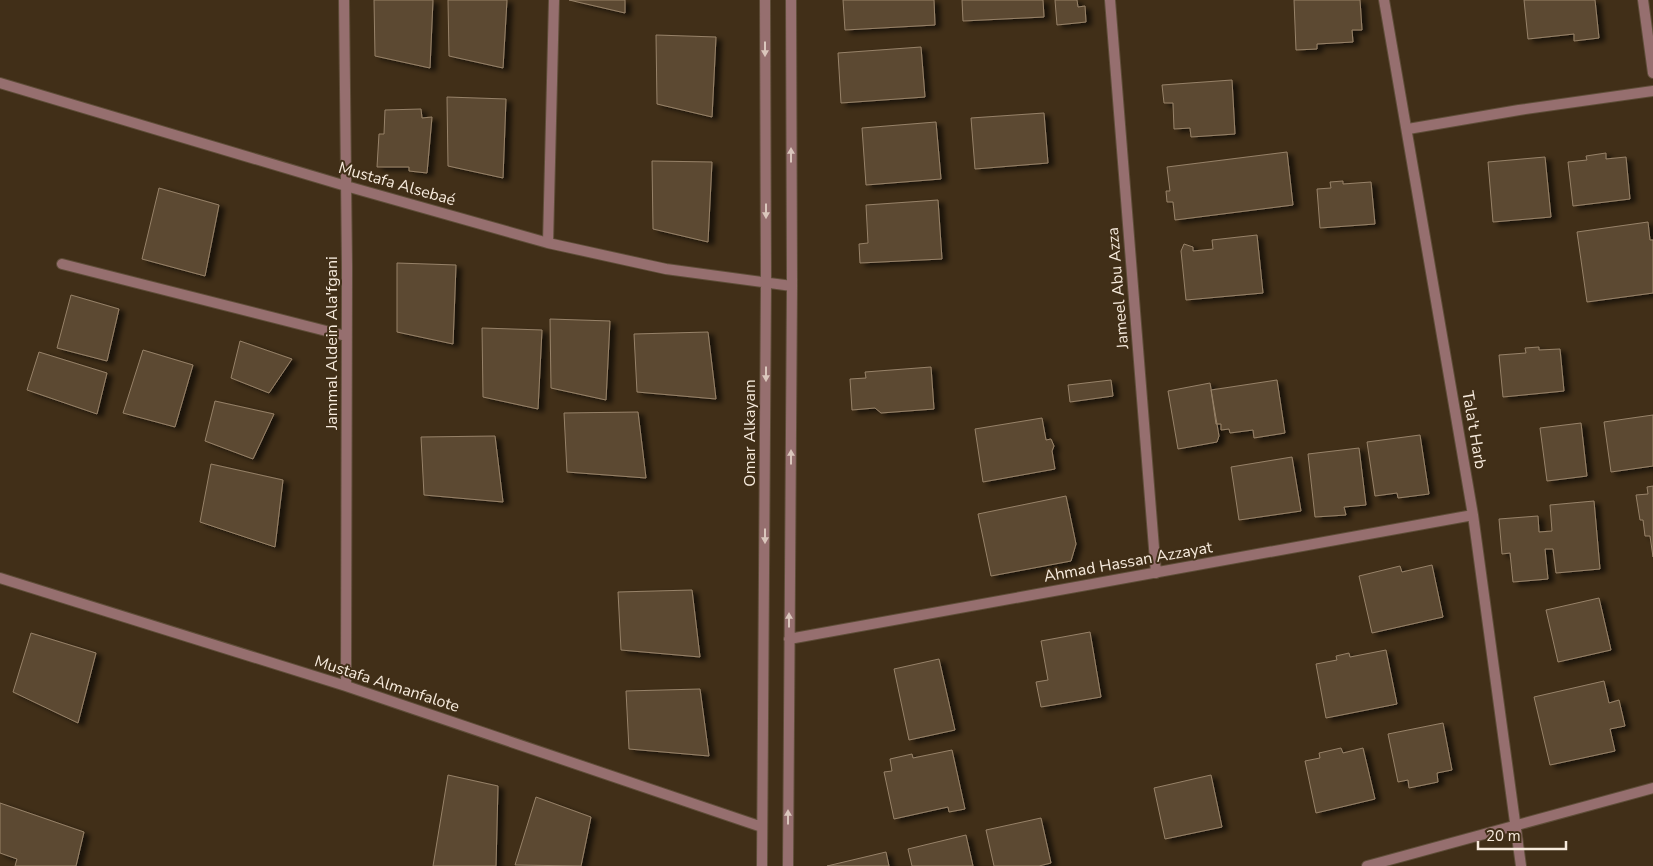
<svg xmlns="http://www.w3.org/2000/svg" width="1653" height="866" font-family="'Nunito Sans',sans-serif">
	<style>
		.building { fill: #5c4931; stroke: #978269; filter: url(#shadow) }
		.lines { fill: none; stroke-linecap: round; stroke-linejoin: round }
		.minor-casing { stroke: #5e4d38; stroke-width: 12 }
		.minor { stroke: #966f6f; stroke-width: 10 }
		.oneway { fill: #dac6bc }
		.labels { text-anchor: middle; dominant-baseline: central; stroke-width: 4; stroke-linejoin: round; paint-order: stroke }
		.street-label { font-size: 16px; fill: #f7ebdd; stroke: #412f18 }
	</style>
	<defs>
		<filter id="shadow"><feDropShadow dx="5.5" dy="3" stdDeviation="2.5" flood-color="#0009"/></filter>
	</defs>
	<rect width="100%" height="100%" fill="#412f18"/>
	<path class="building" d="M 374,0 L 433,0 L 430,68 L 375,56 Z
		M 448,0 L 507,0 L 503,68 L 449,56 Z
		M 625,0 L 625,13 L 569,0 Z
		M 843,0 L 934,0 L 935,25 L 845,30 Z
		M 962,0 L 1043,0 L 1044,17 L 963,21 Z
		M 1055,0 L 1077,0 L 1078,7 L 1085,6 L 1086,22 L 1057,25 Z
		M 1294,0 L 1360,0 L 1362,30 L 1352,30 L 1353,42 L 1317,44 L 1317,49 L 1296,50 Z
		M 1524,0 L 1595,0 L 1599,38 L 1574,41 L 1574,34 L 1528,39 Z
		M 656,35 L 716,37 L 712,117 L 657,104 Z
		M 921,47 L 925,97 L 841,103 L 838,53 Z
		M 1232,80 L 1235,134 L 1191,137 L 1190,128 L 1174,129 L 1173,103 L 1164,103 L 1162,85 Z
		M 447,97 L 506,99 L 503,178 L 448,166 Z
		M 421,109 L 422,118 L 432,117 L 427,173 L 409,171 L 409,167 L 377,167 L 379,134 L 384,134 L 385,110 Z
		M 1044,113 L 1048,163 L 975,169 L 971,118 Z
		M 936,122 L 941,179 L 866,185 L 862,128 Z
		M 1287,152 L 1293,205 L 1175,220 L 1173,202 L 1167,202 L 1166,191 L 1170,191 L 1167,167 Z
		M 1606,153 L 1606,159 L 1626,157 L 1630,199 L 1573,206 L 1568,162 L 1587,160 L 1586,156 Z
		M 1545,157 L 1551,217 L 1493,222 L 1488,162 Z
		M 652,161 L 712,162 L 708,242 L 653,229 Z
		M 1343,181 L 1343,184 L 1371,182 L 1375,224 L 1320,228 L 1317,189 L 1331,188 L 1330,182 Z
		M 159,188 L 219,205 L 205,276 L 142,259 Z
		M 938,200 L 942,259 L 860,263 L 859,244 L 868,243 L 866,205 Z
		M 1648,222 L 1650,240 L 1653,240 L 1653,293 L 1587,302 L 1577,232 Z
		M 1257,235 L 1263,293 L 1186,300 L 1181,251 L 1184,244 L 1193,247 L 1193,251 L 1213,249 L 1212,240 Z
		M 397,263 L 456,265 L 453,344 L 397,332 Z
		M 71,295 L 119,309 L 107,361 L 57,348 Z
		M 550,319 L 610,321 L 606,400 L 551,388 Z
		M 482,328 L 542,330 L 538,409 L 483,397 Z
		M 708,332 L 716,399 L 637,392 L 634,334 Z
		M 240,341 L 292,359 L 269,393 L 231,378 Z
		M 1539,347 L 1539,350 L 1560,349 L 1564,391 L 1503,397 L 1499,355 L 1526,353 L 1525,348 Z
		M 143,350 L 193,365 L 175,427 L 123,413 Z
		M 39,352 L 107,373 L 97,414 L 27,390 Z
		M 931,367 L 934,409 L 881,413 L 875,408 L 852,410 L 850,379 L 866,378 L 865,372 Z
		M 1111,380 L 1113,396 L 1070,402 L 1068,385 Z
		M 1277,380 L 1285,433 L 1254,438 L 1253,430 L 1230,433 L 1229,429 L 1221,430 L 1221,424 L 1216,424 L 1211,390 Z
		M 1210,383 L 1219,436 L 1217,442 L 1178,449 L 1168,391 Z
		M 215,401 L 274,414 L 253,459 L 205,441 Z
		M 638,412 L 646,478 L 567,472 L 564,413 Z
		M 1653,415 L 1653,466 L 1611,472 L 1604,422 Z
		M 1042,418 L 1046,440 L 1051,439 L 1054,446 L 1052,451 L 1055,469 L 983,482 L 975,429 Z
		M 1581,423 L 1587,476 L 1547,481 L 1540,428 Z
		M 1420,435 L 1429,494 L 1398,498 L 1397,493 L 1375,496 L 1367,442 Z
		M 495,436 L 503,502 L 424,495 L 421,437 Z
		M 1359,448 L 1366,505 L 1344,507 L 1346,515 L 1315,517 L 1308,454 Z
		M 1292,457 L 1301,511 L 1239,520 L 1231,467 Z
		M 211,464 L 283,480 L 275,547 L 200,522 Z
		M 1653,486 L 1653,557 L 1650,536 L 1645,536 L 1643,520 L 1640,520 L 1636,495 L 1648,494 L 1647,487 Z
		M 1066,496 L 1076,544 L 1071,561 L 991,576 L 978,514 Z
		M 1594,501 L 1600,569 L 1556,573 L 1553,549 L 1545,549 L 1548,579 L 1513,582 L 1510,553 L 1502,554 L 1499,519 L 1538,516 L 1539,532 L 1552,531 L 1550,505 Z
		M 1432,565 L 1443,617 L 1372,633 L 1359,576 L 1400,566 L 1402,572 Z
		M 692,590 L 700,657 L 621,650 L 618,592 Z
		M 1599,598 L 1611,650 L 1558,662 L 1546,610 Z
		M 1090,632 L 1101,697 L 1041,707 L 1036,682 L 1048,680 L 1041,641 Z
		M 31,633 L 96,653 L 78,723 L 13,692 Z
		M 1386,650 L 1397,704 L 1326,718 L 1316,664 L 1337,660 L 1336,656 L 1349,653 L 1350,657 Z
		M 939,659 L 955,730 L 909,740 L 894,669 Z
		M 1604,681 L 1609,703 L 1619,700 L 1625,726 L 1610,729 L 1615,751 L 1550,765 L 1534,697 Z
		M 700,689 L 709,756 L 629,749 L 626,691 Z
		M 1443,723 L 1452,770 L 1437,773 L 1438,782 L 1409,788 L 1408,780 L 1398,782 L 1388,734 Z
		M 1341,748 L 1343,753 L 1363,748 L 1375,799 L 1316,813 L 1305,761 L 1320,758 L 1319,753 Z
		M 952,750 L 965,809 L 949,812 L 948,807 L 894,819 L 884,772 L 892,771 L 890,759 L 912,754 L 913,758 Z
		M 448,775 L 498,786 L 496,866 L 433,866 Z
		M 1211,775 L 1222,827 L 1165,839 L 1154,788 Z
		M 536,797 L 591,817 L 581,866 L 515,865 Z
		M 0,803 L 84,832 L 76,866 L 15,866 L 17,859 L 0,853 Z
		M 1041,818 L 1051,863 L 1039,866 L 994,866 L 986,830 Z
		M 966,835 L 973,866 L 912,866 L 908,849 Z
		M 886,852 L 889,866 L 827,866 Z"/>
	<g class="lines">
		<g class="minor-casing">
			<path id="minor" d="M 344,0 L 347,267 L 346,686
				M 1110,0 L 1156,573
				M 1384,0 L 1473,515 L 1521,866
				M 1643,0 L 1653,73
				M 0,83 L 346,186 L 548,243 L 666,269 L 792,286
				M 1408,129 L 1519,110 L 1653,91
				M 548,243 L 554,0
				M 62,264 L 346,336
				M 0,578 L 346,686 L 762,827
				M 789,639 L 1473,515
				M 762,866 L 766,283 L 765,0
				M 788,866 L 792,286 L 791,0
				M 1367,866 L 1653,788"/>
		</g>
		<use href="#minor" class="minor"/>
	</g>
	<defs><path id="oneway-solid" d="M-6-.8H1V-3.2L6.5 0L1 3.2V.8H-6Z" transform="scale(1.25)"/></defs>
	<g class="oneway">
		<use href="#oneway-solid" transform="translate(765 49) rotate(90)"/>
		<use href="#oneway-solid" transform="translate(791 155) rotate(-90)"/>
		<use href="#oneway-solid" transform="translate(766 211) rotate(90)"/>
		<use href="#oneway-solid" transform="translate(766 374) rotate(90)"/>
		<use href="#oneway-solid" transform="translate(791 457) rotate(-90)"/>
		<use href="#oneway-solid" transform="translate(765 536) rotate(90)"/>
		<use href="#oneway-solid" transform="translate(789 620) rotate(-90)"/>
		<use href="#oneway-solid" transform="translate(788 817) rotate(-90)"/>
	</g>
	<g class="labels">
		<g class="street-label">
			<text transform="translate(397 184) rotate(16)">Mustafa Alsebaé</text>
			<text transform="translate(1118 288) rotate(-95)">Jameel Abu Azza</text>
			<text transform="translate(332 343) rotate(-90)">Jammal Aldein Ala'fgani</text>
			<text transform="translate(1474 430) rotate(80)">Tala't Harb</text>
			<text transform="translate(750 433) rotate(-90)">Omar Alkayam</text>
			<text transform="translate(1128 562) rotate(-10)">Ahmad Hassan Azzayat</text>
			<text transform="translate(387 684) rotate(18)">Mustafa Almanfalote</text>
		</g>
	</g>
	<path d="M1478 841v8h88v-8" fill="none" stroke="#f7ebdd" stroke-width="2.5"/>
	<text x="1486" y="841" font-size="15" fill="#f7ebdd" stroke="#412f18" stroke-width="4" paint-order="stroke">20 m</text>
</svg>
